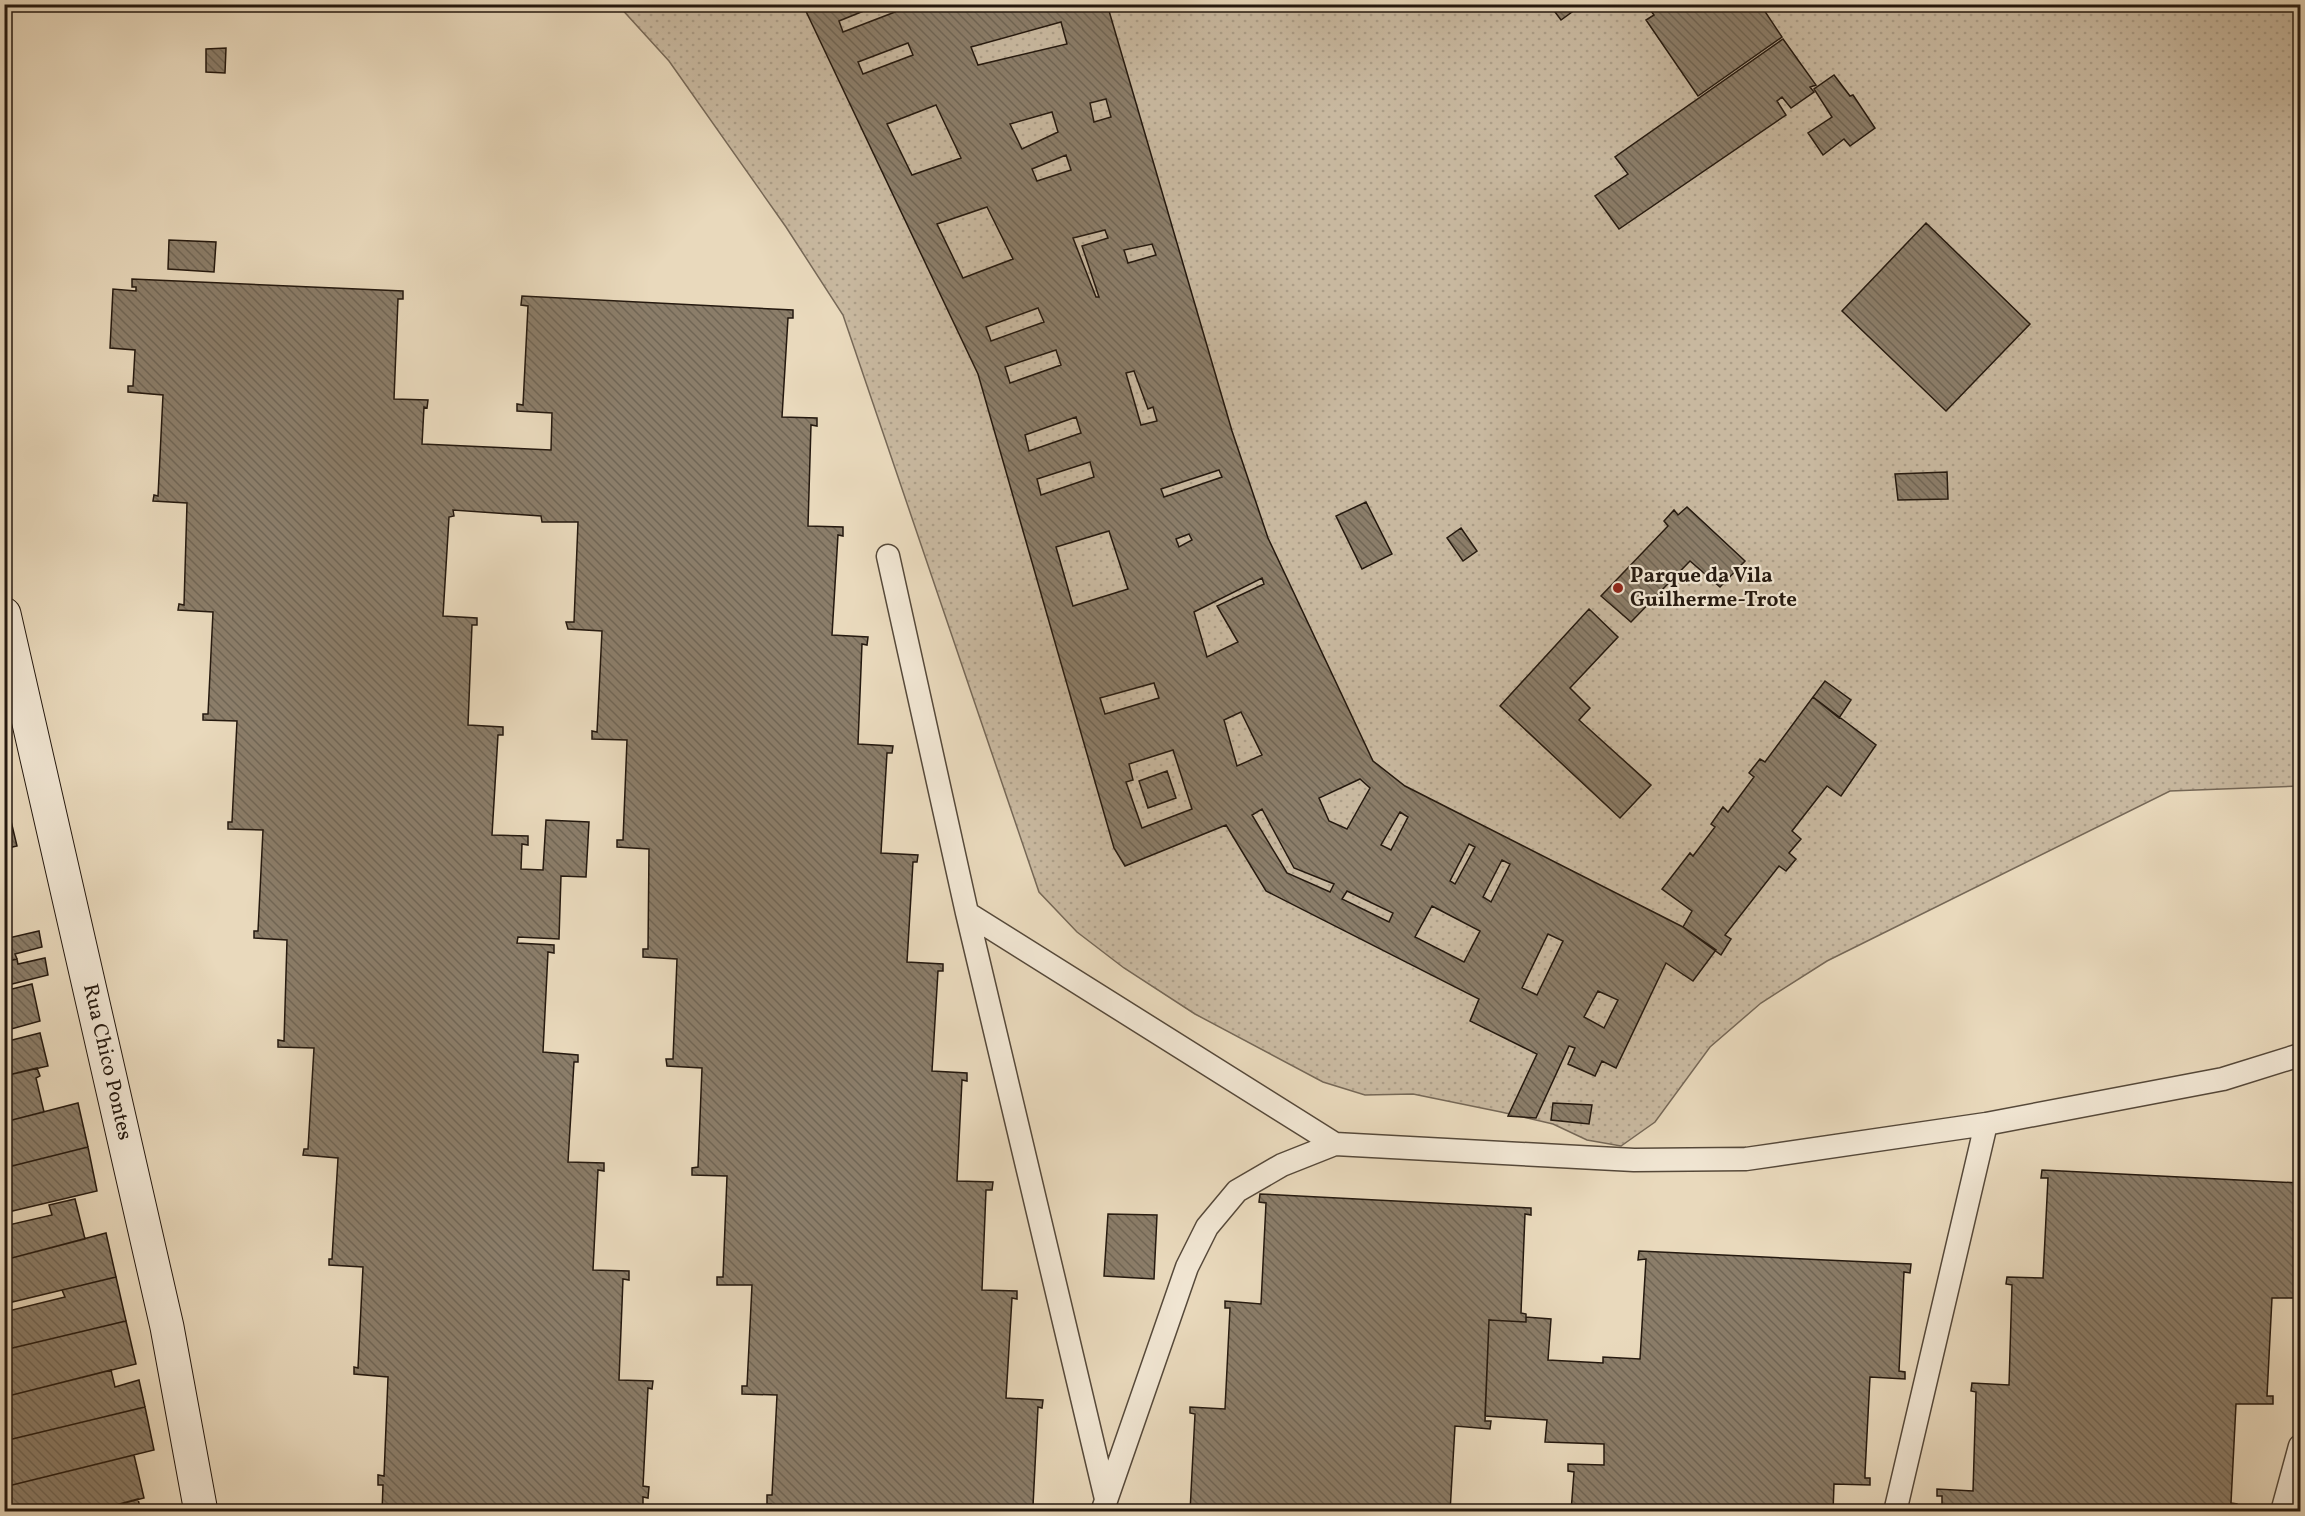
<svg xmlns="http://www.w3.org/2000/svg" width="2305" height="1516" font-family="Vollkorn,serif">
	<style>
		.green { fill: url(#green-dots); stroke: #766857; stroke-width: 1.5 }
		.building { fill: url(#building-back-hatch); stroke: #25190f; stroke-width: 1.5; fill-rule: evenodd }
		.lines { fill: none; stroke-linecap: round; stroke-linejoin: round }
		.lane-casing { stroke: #56493a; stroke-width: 25 }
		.secondary-casing { stroke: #25190f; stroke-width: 35 }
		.lane { stroke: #f1e6d3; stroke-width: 22 }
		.secondary { stroke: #f1e6d3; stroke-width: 33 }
		.poi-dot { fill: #8f2418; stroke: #f1e6d3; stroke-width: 2 }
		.labels { text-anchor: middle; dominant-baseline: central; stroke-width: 4.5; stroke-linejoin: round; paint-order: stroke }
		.poi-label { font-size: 21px; font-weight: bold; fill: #25190f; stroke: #f1e6d3; text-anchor: start }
		.street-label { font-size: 21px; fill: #25190f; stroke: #f1e6d3 }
	</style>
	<defs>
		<pattern id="green-dots" width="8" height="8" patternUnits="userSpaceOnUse" patternTransform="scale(1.5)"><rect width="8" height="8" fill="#c8b89f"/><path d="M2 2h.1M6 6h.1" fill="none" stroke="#ac9e88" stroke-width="1.8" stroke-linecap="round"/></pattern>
		<pattern id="building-back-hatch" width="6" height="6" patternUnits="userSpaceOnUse" patternTransform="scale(1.5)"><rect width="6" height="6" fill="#8b7d69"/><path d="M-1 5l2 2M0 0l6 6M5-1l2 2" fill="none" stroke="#716655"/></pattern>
	</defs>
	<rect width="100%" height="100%" fill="#e9d9bc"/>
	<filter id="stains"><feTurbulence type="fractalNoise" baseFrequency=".00333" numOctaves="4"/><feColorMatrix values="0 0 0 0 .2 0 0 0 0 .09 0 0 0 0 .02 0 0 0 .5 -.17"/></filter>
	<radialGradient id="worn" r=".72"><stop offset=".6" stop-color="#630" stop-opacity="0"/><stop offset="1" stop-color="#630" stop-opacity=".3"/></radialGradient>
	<path class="green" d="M 618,5 L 2300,5 L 2300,786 L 2170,791 L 1827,961 L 1761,1003 L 1710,1047 L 1655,1122 L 1621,1146 L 1587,1140 L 1553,1124 L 1501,1112 L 1413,1094 L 1365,1095 L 1323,1082 L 1195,1014 L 1124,968 L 1077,932 L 1039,892 L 843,315 L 786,227 L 669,61 Z"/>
	<path class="building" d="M 881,4 L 839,21 L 843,32 L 895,12 L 892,4 L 1107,4 L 1232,431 L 1268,538 L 1373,761 L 1405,786 L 1683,927 L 1716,950 L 1693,981 L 1666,963 L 1616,1068 L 1602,1061 L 1595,1076 L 1568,1064 L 1575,1048 L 1569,1046 L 1536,1118 L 1508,1116 L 1537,1054 L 1470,1021 L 1479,999 L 1266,891 L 1226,825 L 1125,866 L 1114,848 L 978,374 L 803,5 ZM 1061,22 L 1067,44 L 978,65 L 971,47 ZM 908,43 L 913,55 L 863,74 L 858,62 ZM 1106,99 L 1111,117 L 1094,122 L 1090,103 ZM 936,105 L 961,158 L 912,175 L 887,124 ZM 1052,112 L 1058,132 L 1022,149 L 1010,124 ZM 1066,155 L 1071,170 L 1037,181 L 1032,169 ZM 987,207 L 1013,259 L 963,278 L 937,224 ZM 1105,230 L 1108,238 L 1082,246 L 1099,297 L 1096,297 L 1073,238 ZM 1152,244 L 1156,255 L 1128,263 L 1124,250 ZM 1038,308 L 1044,322 L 991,341 L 986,327 ZM 1056,350 L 1061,365 L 1010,383 L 1005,367 ZM 1134,371 L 1148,409 L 1153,407 L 1157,421 L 1141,425 L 1126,373 ZM 1076,417 L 1081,433 L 1029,451 L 1025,435 ZM 1090,462 L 1094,477 L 1041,495 L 1037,479 ZM 1219,470 L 1222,477 L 1164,497 L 1161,489 ZM 1109,531 L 1128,589 L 1073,606 L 1056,547 ZM 1189,534 L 1192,540 L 1179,547 L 1176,539 ZM 1262,578 L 1264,584 L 1217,606 L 1238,642 L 1207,657 L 1194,612 ZM 1154,683 L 1159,698 L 1105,714 L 1100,698 ZM 1241,712 L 1262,755 L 1237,766 L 1224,720 ZM 1167,771 L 1176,798 L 1148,808 L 1139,781 ZM 1360,779 L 1370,788 L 1347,829 L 1329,821 L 1319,798 ZM 1262,809 L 1294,868 L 1334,884 L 1330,892 L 1287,873 L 1252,815 ZM 1400,812 L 1408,817 L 1391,850 L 1381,845 ZM 1469,844 L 1475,847 L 1455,884 L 1450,881 ZM 1502,860 L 1510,864 L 1491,902 L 1483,897 ZM 1347,891 L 1393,913 L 1389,922 L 1342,899 ZM 1432,906 L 1480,931 L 1464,962 L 1415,937 ZM 1548,934 L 1563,941 L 1537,995 L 1522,988 ZM 1598,991 L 1618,1000 L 1604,1028 L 1584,1017 Z
		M 1549,4 L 1583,4 L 1561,20 Z
		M 1646,4 L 1760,4 L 1782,37 L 1698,96 L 1646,20 L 1654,15 Z
		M 1783,39 L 1816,85 L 1810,87 L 1814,92 L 1791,108 L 1782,97 L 1777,101 L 1786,115 L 1619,229 L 1595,196 L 1628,174 L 1615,157 Z
		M 226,48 L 225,73 L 206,72 L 206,49 Z
		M 1834,75 L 1850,96 L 1853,95 L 1875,128 L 1850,146 L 1844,139 L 1823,155 L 1808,133 L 1832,117 L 1814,89 Z
		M 1926,223 L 2030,324 L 1946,411 L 1842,311 Z
		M 169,240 L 216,242 L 214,272 L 168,269 Z
		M 132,279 L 403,291 L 403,299 L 398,299 L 394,399 L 428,400 L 427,408 L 424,407 L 422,444 L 551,450 L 552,413 L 517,411 L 517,404 L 523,405 L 528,306 L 521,305 L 522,296 L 793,310 L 793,318 L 788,318 L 782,417 L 817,418 L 817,426 L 811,425 L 808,526 L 843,527 L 843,536 L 838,535 L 832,635 L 868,637 L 867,645 L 862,644 L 858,744 L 893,746 L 892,753 L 887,753 L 881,853 L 918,855 L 917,862 L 913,862 L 907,962 L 943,964 L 943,971 L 938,971 L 932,1071 L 967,1073 L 967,1081 L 962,1080 L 957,1181 L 993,1182 L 992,1190 L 986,1190 L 982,1290 L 1017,1291 L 1017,1299 L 1012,1298 L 1006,1398 L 1043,1400 L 1042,1408 L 1038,1407 L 1033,1506 L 1038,1507 L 1038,1512 L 771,1512 L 771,1504 L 767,1504 L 767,1495 L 772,1495 L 777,1395 L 742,1394 L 742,1386 L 747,1386 L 752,1285 L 717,1285 L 717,1277 L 723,1277 L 727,1176 L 692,1175 L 692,1168 L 698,1167 L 702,1068 L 667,1066 L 666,1059 L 673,1059 L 677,959 L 643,957 L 643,949 L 648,949 L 649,849 L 617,847 L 617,840 L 623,840 L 627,740 L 592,739 L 592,731 L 597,732 L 602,631 L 568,629 L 566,622 L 574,622 L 578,522 L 542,522 L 541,516 L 453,510 L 454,516 L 449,517 L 443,616 L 477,618 L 477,625 L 472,625 L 468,725 L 503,727 L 503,735 L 498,735 L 492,835 L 528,836 L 528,845 L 522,844 L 521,869 L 543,870 L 546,820 L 589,822 L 586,877 L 561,876 L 559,939 L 518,937 L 517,943 L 554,945 L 554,953 L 548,952 L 543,1052 L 578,1055 L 578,1062 L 574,1062 L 568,1162 L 604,1163 L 604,1171 L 598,1170 L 593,1270 L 629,1271 L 629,1280 L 623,1279 L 619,1380 L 653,1381 L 652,1389 L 648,1388 L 643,1486 L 649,1487 L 648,1498 L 643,1497 L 643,1512 L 382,1512 L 383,1485 L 378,1485 L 378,1475 L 384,1476 L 388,1377 L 354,1374 L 354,1367 L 358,1368 L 363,1267 L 329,1265 L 329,1259 L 332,1259 L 338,1158 L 303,1155 L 304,1149 L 308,1149 L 314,1048 L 278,1047 L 278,1040 L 284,1041 L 287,940 L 254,938 L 254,931 L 258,931 L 263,830 L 228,829 L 228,822 L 232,822 L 237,721 L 203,720 L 203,714 L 208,714 L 213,612 L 178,610 L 179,604 L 184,605 L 187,503 L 153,501 L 154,495 L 158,496 L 163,395 L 128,392 L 128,386 L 133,386 L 135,350 L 110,348 L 113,289 L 136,291 L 136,287 L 132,287 Z
		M 1947,472 L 1948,499 L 1898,500 L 1895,474 Z
		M 1366,502 L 1392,554 L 1362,569 L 1336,516 Z
		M 1687,507 L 1745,561 L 1720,587 L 1690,561 L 1631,622 L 1601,596 L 1668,526 L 1664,521 L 1674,510 L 1678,515 Z
		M 1461,528 L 1477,551 L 1463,561 L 1447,538 Z
		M 1589,609 L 1618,637 L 1570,688 L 1590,708 L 1579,720 L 1651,785 L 1620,818 L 1500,706 Z
		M 1825,681 L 1851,700 L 1839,718 L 1813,697 Z
		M 1813,697 L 1876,745 L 1841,796 L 1827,786 L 1792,831 L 1801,839 L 1789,853 L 1796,859 L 1786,871 L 1779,866 L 1725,935 L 1731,939 L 1721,955 L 1683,927 L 1692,911 L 1662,889 L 1690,853 L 1693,856 L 1715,827 L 1711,824 L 1723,807 L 1728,812 L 1754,777 L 1749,773 L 1760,759 L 1765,762 Z
		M 1173,750 L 1192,809 L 1142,828 L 1126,782 L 1133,780 L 1129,764 Z
		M 10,817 L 17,846 L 4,849 L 4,818 Z
		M 39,931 L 42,947 L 15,954 L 17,959 L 4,962 L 4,939 Z
		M 45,958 L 48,975 L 4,986 L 4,962 L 17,959 L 18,964 Z
		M 32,984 L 40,1021 L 4,1031 L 4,991 Z
		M 40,1033 L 48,1066 L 4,1076 L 4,1042 Z
		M 37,1068 L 40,1076 L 36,1078 L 44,1112 L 4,1122 L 4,1076 Z
		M 78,1103 L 88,1147 L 4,1168 L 4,1122 Z
		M 1553,1103 L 1592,1105 L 1589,1124 L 1551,1120 Z
		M 88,1147 L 97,1191 L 4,1213 L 4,1168 Z
		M 2042,1170 L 2300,1183 L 2300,1298 L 2272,1298 L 2267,1396 L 2273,1396 L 2273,1404 L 2236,1404 L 2231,1503 L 2237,1504 L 2238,1512 L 1942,1512 L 1942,1496 L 1937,1496 L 1937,1489 L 1973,1491 L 1976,1392 L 1971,1391 L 1972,1383 L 2009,1385 L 2012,1285 L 2006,1284 L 2007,1277 L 2043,1278 L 2048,1178 L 2041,1178 Z
		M 1260,1194 L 1531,1208 L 1531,1215 L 1525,1214 L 1521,1313 L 1526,1314 L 1526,1322 L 1489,1320 L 1485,1421 L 1491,1421 L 1490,1429 L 1455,1426 L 1450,1512 L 1190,1512 L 1195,1414 L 1190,1413 L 1190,1407 L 1225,1409 L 1230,1308 L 1225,1308 L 1225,1301 L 1261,1304 L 1266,1203 L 1259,1202 Z
		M 75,1199 L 85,1239 L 4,1260 L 4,1226 L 52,1215 L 49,1205 Z
		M 1108,1214 L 1157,1215 L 1154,1279 L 1104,1276 Z
		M 106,1233 L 116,1277 L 4,1304 L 4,1260 Z
		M 1639,1251 L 1911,1264 L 1910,1273 L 1904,1272 L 1899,1371 L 1905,1372 L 1905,1379 L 1870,1377 L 1865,1473 L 1865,1478 L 1870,1478 L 1870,1485 L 1834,1484 L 1833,1512 L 1571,1512 L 1574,1472 L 1568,1471 L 1568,1464 L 1604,1465 L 1604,1444 L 1545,1442 L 1547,1420 L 1485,1416 L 1489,1320 L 1526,1322 L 1526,1317 L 1551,1319 L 1548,1360 L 1603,1363 L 1603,1357 L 1640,1359 L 1646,1259 L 1638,1260 Z
		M 116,1277 L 126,1321 L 4,1350 L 4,1312 L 65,1297 L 62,1290 Z
		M 126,1321 L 136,1364 L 4,1397 L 4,1350 Z
		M 111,1370 L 115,1387 L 139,1380 L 145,1407 L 4,1441 L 4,1397 Z
		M 145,1407 L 154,1450 L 4,1487 L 4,1441 Z
		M 134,1455 L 144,1498 L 90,1512 L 4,1512 L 4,1487 Z
		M 138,1499 L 141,1512 L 90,1512 Z"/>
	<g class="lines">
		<g class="lane-casing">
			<path id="lane" d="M 888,556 L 967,913 L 1335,1144
				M 967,913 L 1106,1499
				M 1102,1512 L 1187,1267 L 1207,1227 L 1237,1191 L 1282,1165 L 1335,1144 L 1634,1160 L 1746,1159 L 1986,1124 L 2223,1079 L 2300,1055
				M 1895,1512 L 1986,1124
				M 2282,1512 L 2300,1446"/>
		</g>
		<g class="secondary-casing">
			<path id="secondary" d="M 4,614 L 167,1327 L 201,1512"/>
		</g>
		<use href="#lane" class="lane"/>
		<use href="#secondary" class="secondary"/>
	</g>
	<circle class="poi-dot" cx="1618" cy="588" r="6"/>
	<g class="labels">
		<g class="poi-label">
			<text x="1630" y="576">Parque da Vila<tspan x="1630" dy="24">Guilherme-Trote</tspan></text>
		</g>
		<g class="street-label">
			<text transform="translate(107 1062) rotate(77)">Rua Chico Pontes</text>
		</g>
	</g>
	<rect width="2305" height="1516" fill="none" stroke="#e9d9bc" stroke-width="24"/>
	<rect x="6" y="6" width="2293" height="1504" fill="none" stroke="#25190f" stroke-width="3"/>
	<rect x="12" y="12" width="2281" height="1492" fill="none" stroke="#25190f" stroke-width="1.5"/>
	<rect width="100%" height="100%" filter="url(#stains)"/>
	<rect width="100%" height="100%" fill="url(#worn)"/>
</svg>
